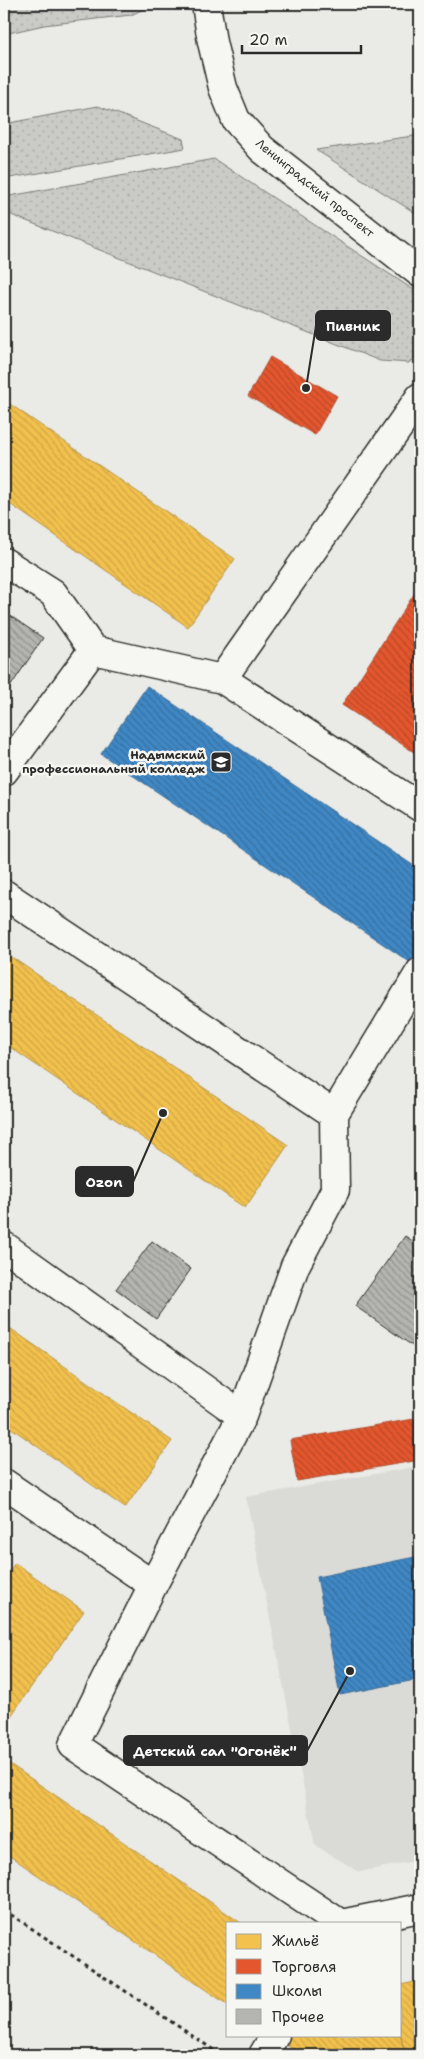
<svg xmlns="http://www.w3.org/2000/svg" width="424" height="2059" font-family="'Shantell Sans',sans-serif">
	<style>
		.built { fill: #dadad6 }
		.green { fill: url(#green-dots); stroke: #7a7a79 }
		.homes { fill: url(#homes-back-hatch); stroke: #b69444 }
		.shops { fill: url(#shops-back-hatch); stroke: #ac4a2d }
		.schools { fill: url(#schools-back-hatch); stroke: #396c97 }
		.building { fill: url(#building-back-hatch); stroke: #2b2b2b }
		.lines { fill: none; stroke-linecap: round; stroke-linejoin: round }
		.minor-casing { stroke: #2b2b2b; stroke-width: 31 }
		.path { stroke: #2b2b2b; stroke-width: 3; stroke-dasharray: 4 4; stroke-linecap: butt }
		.minor { stroke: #f6f6f2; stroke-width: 28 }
		.labels { text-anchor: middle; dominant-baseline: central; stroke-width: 5; stroke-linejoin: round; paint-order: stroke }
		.street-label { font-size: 12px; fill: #2b2b2b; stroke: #f6f6f2 }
		.poi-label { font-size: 12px; font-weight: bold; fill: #2b2b2b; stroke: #f6f6f2; text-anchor: end }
		.leader { fill: none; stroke: #2b2b2b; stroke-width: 2 }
		.callout-dot { fill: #2b2b2b; stroke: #f6f6f2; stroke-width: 2 }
		.callout { fill: #2b2b2b; stroke: #2b2b2b; stroke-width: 2 }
		.callout-label { font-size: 14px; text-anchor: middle; font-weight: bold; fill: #fff }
	</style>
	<defs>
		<pattern id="green-dots" width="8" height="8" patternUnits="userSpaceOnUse" patternTransform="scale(1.25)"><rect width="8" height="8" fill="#cacac7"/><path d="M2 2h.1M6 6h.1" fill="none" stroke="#aeaeab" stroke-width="1.8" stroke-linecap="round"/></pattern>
		<pattern id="homes-back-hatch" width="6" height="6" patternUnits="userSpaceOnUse" patternTransform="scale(1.25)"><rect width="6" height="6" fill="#f2c14e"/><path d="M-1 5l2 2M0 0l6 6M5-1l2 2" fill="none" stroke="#d0a644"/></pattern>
		<pattern id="shops-back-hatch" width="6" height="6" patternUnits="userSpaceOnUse" patternTransform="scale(1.25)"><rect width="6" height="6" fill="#e4572e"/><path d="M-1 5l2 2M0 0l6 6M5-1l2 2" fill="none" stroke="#b94827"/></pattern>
		<pattern id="schools-back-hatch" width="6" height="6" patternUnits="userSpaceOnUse" patternTransform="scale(1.25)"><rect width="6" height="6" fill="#3f88c5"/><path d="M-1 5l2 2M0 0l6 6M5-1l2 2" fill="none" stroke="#356fa0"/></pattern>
		<pattern id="building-back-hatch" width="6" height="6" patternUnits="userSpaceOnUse" patternTransform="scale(1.25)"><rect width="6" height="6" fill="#b4b4b1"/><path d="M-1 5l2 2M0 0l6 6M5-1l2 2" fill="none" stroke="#939390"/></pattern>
	</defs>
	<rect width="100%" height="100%" fill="#eaeae6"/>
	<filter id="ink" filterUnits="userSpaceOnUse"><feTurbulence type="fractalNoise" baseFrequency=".02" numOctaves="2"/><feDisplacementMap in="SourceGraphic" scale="10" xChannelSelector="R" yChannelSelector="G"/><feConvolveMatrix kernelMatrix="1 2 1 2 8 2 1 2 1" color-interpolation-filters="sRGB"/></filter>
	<g filter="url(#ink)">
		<path class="built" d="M 420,1466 L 420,1860 L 359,1872 L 315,1845 L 246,1497 Z"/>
		<path class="green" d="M 4,4 L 154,4 L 131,15 L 44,25 L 4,34 Z
			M 98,106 L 183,139 L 185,148 L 4,179 L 4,124 Z
			M 420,135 L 420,216 L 316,150 Z
			M 214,159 L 420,294 L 420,352 L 409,363 L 380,361 L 4,212 L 4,197 Z"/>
		<path class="homes" d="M 4,400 L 235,559 L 188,627 L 4,500 Z
			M 4,952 L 288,1145 L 245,1208 L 4,1043 Z
			M 4,1324 L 172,1441 L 125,1508 L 4,1423 Z
			M 15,1563 L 84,1611 L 4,1726 L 4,1579 Z
			M 4,1760 L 241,1923 L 228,1923 L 228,2005 L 4,1852 Z
			M 420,1981 L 420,2055 L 405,2055 L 400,2032 L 400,1985 Z
			M 400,2032 L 405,2055 L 301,2055 L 272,2035 L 400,2035 Z"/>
		<path class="shops" d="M 270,357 L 337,396 L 315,435 L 248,396 Z
			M 420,585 L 420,756 L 342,705 Z
			M 420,1418 L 420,1460 L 297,1481 L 290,1440 Z"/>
		<path class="schools" d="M 147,686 L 420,870 L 420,969 L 101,754 Z
			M 420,1556 L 420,1679 L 340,1695 L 317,1577 Z"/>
		<path class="building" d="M 9,615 L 43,638 L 4,696 L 4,623 Z
			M 405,1236 L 420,1246 L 420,1344 L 417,1349 L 355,1306 Z
			M 152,1241 L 191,1269 L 156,1319 L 116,1289 Z"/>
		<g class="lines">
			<g class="minor-casing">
				<path id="minor" d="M 206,4 L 212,42 L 223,88 L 236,120 L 262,149 L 420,273
					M 4,562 L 53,593 L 93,650
					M 222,679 L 420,807
					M 4,771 L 93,650 L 222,679 L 420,397
					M 4,894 L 334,1114 L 335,1190 L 295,1266 L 242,1416
					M 334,1114 L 420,972
					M 4,1246 L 242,1416 L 153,1585 L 4,1483
					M 153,1585 L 73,1745 L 339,1923
					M 346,1923 L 420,1908
					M 263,2055 L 275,2035"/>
			</g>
			<path class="path" d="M 4,1910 L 221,2055"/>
			<use href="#minor" class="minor"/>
		</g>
	</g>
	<defs>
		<g id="university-square" transform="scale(1.125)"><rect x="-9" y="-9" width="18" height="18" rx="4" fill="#2b2b2b" stroke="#f6f6f2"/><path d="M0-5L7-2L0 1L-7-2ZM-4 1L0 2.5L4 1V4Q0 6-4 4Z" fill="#fff"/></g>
	</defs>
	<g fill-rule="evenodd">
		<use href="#university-square" x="221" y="762"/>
	</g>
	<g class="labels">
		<g class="street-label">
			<text transform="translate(315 188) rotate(39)">Ленинградский проспект</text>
		</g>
		<g class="poi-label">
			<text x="205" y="755">Надымский<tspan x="205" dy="14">профессиональный колледж</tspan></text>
		</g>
	</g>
	<path class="leader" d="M306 388L316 326M163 1113L133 1182M350 1671L307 1751"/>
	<g class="callout-dot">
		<circle cx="306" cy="388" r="5"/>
		<circle cx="163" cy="1113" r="5"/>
		<circle cx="350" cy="1671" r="5"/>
	</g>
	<g class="callout">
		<rect x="316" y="311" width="74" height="29" rx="5"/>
		<rect x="76" y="1167" width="57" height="29" rx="5"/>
		<rect x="124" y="1736" width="183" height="29" rx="5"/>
	</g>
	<g class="callout-label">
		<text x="353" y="331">Пивник</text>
		<text x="104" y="1187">Ozon</text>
		<text x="215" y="1756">Детский сал "Огонёк"</text>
	</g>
	<rect width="424" height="2059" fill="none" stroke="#f6f6f2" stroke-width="20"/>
	<rect x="10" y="10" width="404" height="2039" fill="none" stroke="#2b2b2b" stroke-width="2" filter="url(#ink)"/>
	<rect x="226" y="1922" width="175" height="115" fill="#f6f6f2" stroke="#a5a5a2"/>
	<rect x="236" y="1934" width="25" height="15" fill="#f2c14e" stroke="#a5a5a2"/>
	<text x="272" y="1946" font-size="15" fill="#2b2b2b">Жильё</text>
	<rect x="236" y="1959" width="25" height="15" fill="#e4572e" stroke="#a5a5a2"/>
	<text x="272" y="1972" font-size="15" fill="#2b2b2b">Торговля</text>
	<rect x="236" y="1984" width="25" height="15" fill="#3f88c5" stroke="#a5a5a2"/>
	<text x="272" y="1996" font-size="15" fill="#2b2b2b">Школы</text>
	<rect x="236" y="2009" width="25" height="15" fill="#b4b4b1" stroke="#a5a5a2"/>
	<text x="272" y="2022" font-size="15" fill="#2b2b2b">Прочее</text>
	<path d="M242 45v8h119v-8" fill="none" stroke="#2b2b2b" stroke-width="2.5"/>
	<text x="249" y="45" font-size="15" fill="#2b2b2b" stroke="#f6f6f2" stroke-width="4" paint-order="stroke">20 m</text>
</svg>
